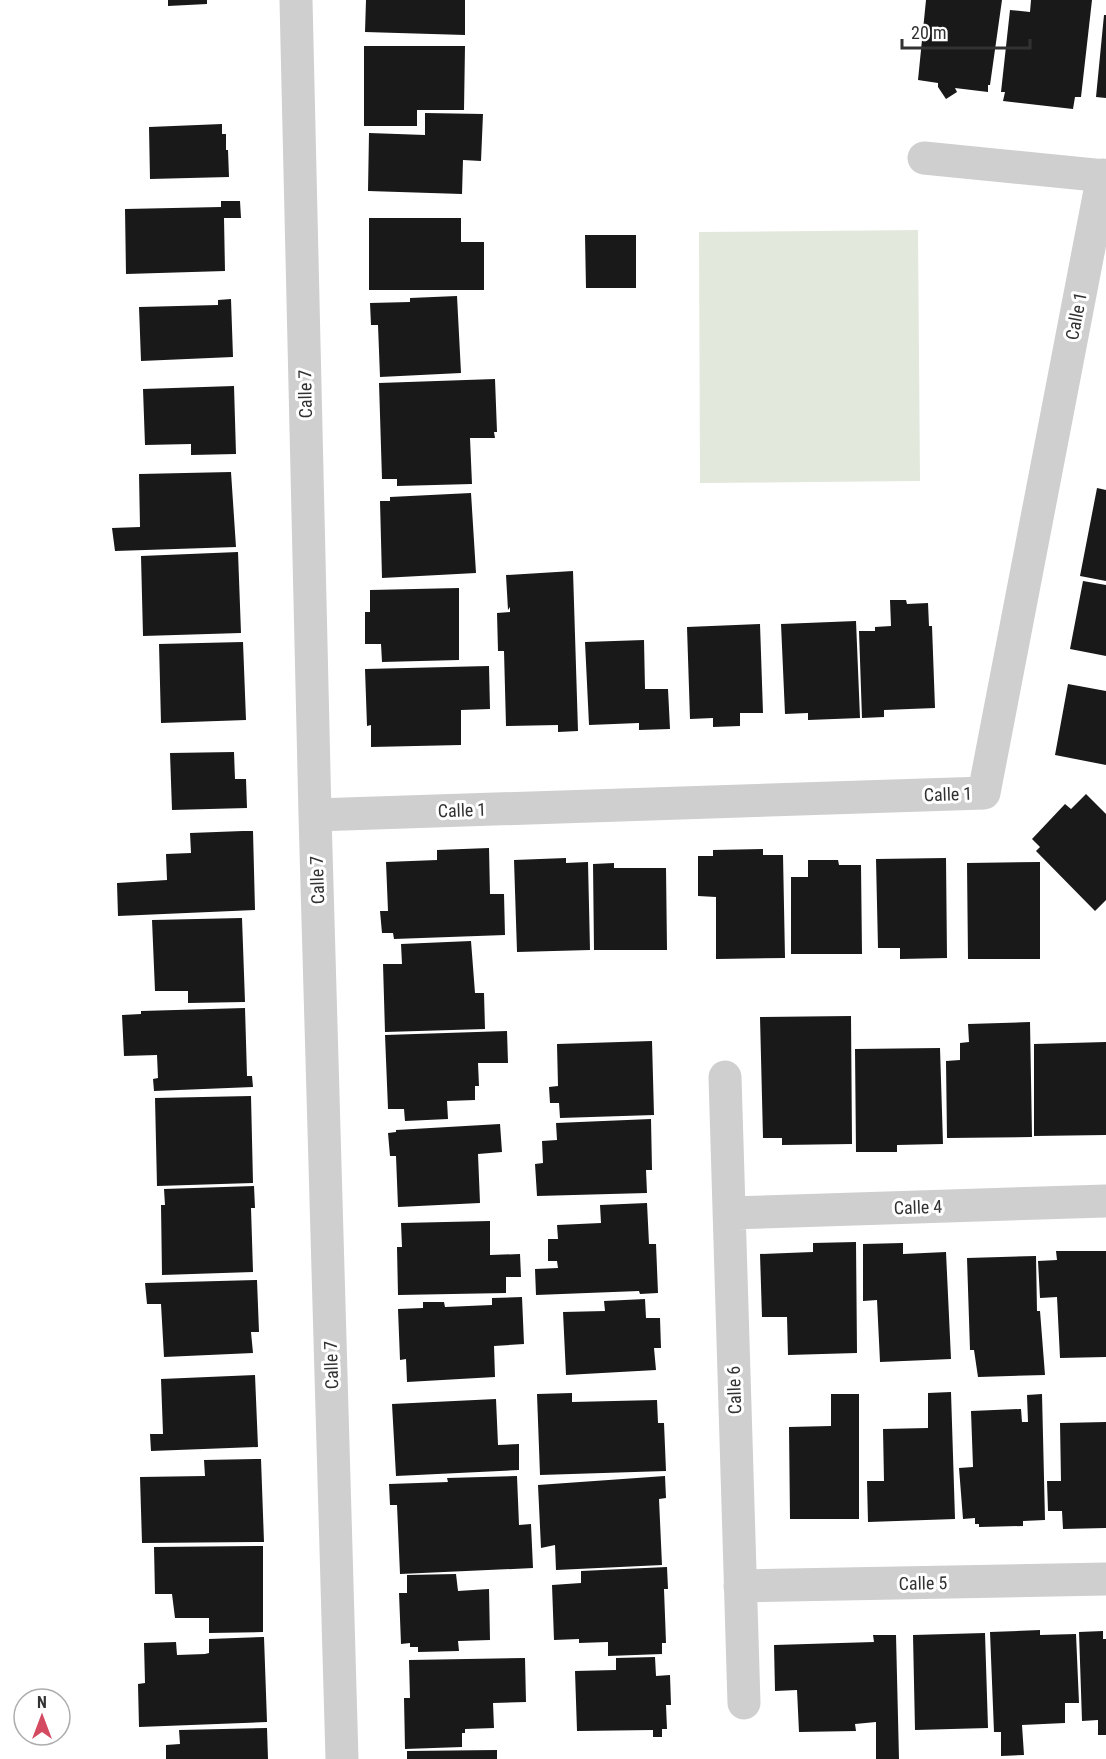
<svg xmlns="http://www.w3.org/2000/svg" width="1106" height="1759" font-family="'Roboto Condensed',sans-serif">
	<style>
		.green { fill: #e3e8dd }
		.building { fill: #191919 }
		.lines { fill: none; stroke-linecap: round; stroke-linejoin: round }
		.minor { stroke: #cfcfcf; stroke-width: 33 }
		.labels { text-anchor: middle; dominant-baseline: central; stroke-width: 6; stroke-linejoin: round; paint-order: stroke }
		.street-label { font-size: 18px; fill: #323232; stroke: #fff }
	</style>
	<rect width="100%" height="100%" fill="#fff"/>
	<path class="green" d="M 918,230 L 920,481 L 700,483 L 699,232 Z"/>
	<path class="building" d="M 168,0 L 207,0 L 207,4 L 168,6 Z
		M 366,0 L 465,0 L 465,35 L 365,32 Z
		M 926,0 L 1002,0 L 990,85 L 988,85 L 988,92 L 955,88 L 957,92 L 946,99 L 938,87 L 938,83 L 918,80 Z
		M 1031,0 L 1092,0 L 1081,97 L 1075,97 L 1073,109 L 1003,101 L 1005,92 L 1001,92 L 1010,10 L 1030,12 Z
		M 1104,15 L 1106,15 L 1106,98 L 1096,97 Z
		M 364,46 L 465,46 L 464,110 L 417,110 L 417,126 L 364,126 Z
		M 425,113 L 483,114 L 481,161 L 463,160 L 462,194 L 368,191 L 369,133 L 425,135 Z
		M 222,124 L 222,134 L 226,134 L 226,150 L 228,150 L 229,177 L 150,179 L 149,127 Z
		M 221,201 L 240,201 L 241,218 L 224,218 L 225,271 L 126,274 L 125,209 L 221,207 Z
		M 369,218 L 461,218 L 461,242 L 484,242 L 484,290 L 369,290 Z
		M 585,235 L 636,235 L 636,288 L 586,288 Z
		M 457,296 L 461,373 L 380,377 L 378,325 L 371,325 L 370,303 L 410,302 L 410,298 Z
		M 231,299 L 233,357 L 141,361 L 139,307 L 218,305 L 218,300 Z
		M 495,379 L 497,432 L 494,432 L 495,438 L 470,438 L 472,484 L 397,486 L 397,479 L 382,479 L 379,383 Z
		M 234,386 L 236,454 L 191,455 L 191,444 L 145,445 L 143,389 Z
		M 231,472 L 236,547 L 115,551 L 112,528 L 140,527 L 139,474 Z
		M 1097,488 L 1106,490 L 1106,581 L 1080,576 Z
		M 471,493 L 476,573 L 382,578 L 380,501 L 390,501 L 390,497 Z
		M 238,552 L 241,633 L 143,636 L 141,556 Z
		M 573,571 L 578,731 L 558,732 L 558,725 L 506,726 L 504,651 L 498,651 L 497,613 L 510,612 L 510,607 L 508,610 L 506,575 Z
		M 1083,581 L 1106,585 L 1106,656 L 1070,649 Z
		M 459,588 L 459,660 L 382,662 L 381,644 L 365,644 L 365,612 L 370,612 L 370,590 Z
		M 890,600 L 906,600 L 907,604 L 928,603 L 929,626 L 932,626 L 935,708 L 884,710 L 884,717 L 862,718 L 859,631 L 875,631 L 875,627 L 891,626 Z
		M 856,621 L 860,718 L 808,720 L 808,713 L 785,714 L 781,624 Z
		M 760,624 L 763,713 L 740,713 L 740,726 L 713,727 L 713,718 L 690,719 L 687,627 Z
		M 644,640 L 645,689 L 668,689 L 670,729 L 639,730 L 639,723 L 589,725 L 585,642 Z
		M 243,642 L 246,720 L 161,723 L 159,644 Z
		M 489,666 L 490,709 L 461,710 L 461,745 L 371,747 L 371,725 L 367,726 L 365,669 Z
		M 1068,684 L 1106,691 L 1106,765 L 1055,755 Z
		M 234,752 L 235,779 L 246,779 L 247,808 L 172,810 L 170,753 Z
		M 1086,794 L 1106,814 L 1106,900 L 1095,911 L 1036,851 L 1040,847 L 1032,839 L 1065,804 L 1071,809 Z
		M 243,831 L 253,831 L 255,910 L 118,916 L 117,883 L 167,880 L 166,854 L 191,853 L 190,833 Z
		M 489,848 L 490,894 L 504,894 L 505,935 L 394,939 L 393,933 L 382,933 L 380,911 L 388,911 L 386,862 L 437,860 L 437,850 Z
		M 763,849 L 763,855 L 783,855 L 785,958 L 716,959 L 716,897 L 698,896 L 698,856 L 713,856 L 713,850 Z
		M 566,858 L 566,863 L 588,862 L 590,950 L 517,952 L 514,860 Z
		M 946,858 L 947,958 L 900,959 L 900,948 L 878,948 L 876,859 Z
		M 808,860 L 838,860 L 839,865 L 861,865 L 862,954 L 791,954 L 791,877 L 808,877 Z
		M 1040,862 L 1040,959 L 968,959 L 967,863 Z
		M 614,863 L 614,868 L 666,868 L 667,950 L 594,950 L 593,864 Z
		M 242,918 L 245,1002 L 188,1003 L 188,991 L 155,991 L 152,920 Z
		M 471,941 L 475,993 L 484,993 L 485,1029 L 385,1032 L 383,964 L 402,964 L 401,944 Z
		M 245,1008 L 247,1076 L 252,1076 L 253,1087 L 154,1091 L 153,1079 L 158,1078 L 157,1055 L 124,1056 L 122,1015 L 141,1014 L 141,1011 Z
		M 851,1016 L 852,1144 L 782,1145 L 782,1138 L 763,1138 L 760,1017 Z
		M 1030,1022 L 1032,1137 L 947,1138 L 946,1061 L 960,1060 L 960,1043 L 969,1042 L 968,1024 Z
		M 507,1031 L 508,1063 L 478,1063 L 479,1086 L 475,1086 L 475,1100 L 447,1101 L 448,1119 L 405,1121 L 404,1109 L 388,1109 L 385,1035 Z
		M 652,1041 L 654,1115 L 560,1118 L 559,1103 L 550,1103 L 549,1087 L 558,1086 L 557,1044 Z
		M 1106,1042 L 1106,1135 L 1034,1136 L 1034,1044 Z
		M 940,1048 L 943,1144 L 897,1145 L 897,1152 L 856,1152 L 855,1049 Z
		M 251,1096 L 253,1183 L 157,1186 L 155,1098 Z
		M 651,1119 L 652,1170 L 646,1170 L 647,1193 L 537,1196 L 535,1164 L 543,1163 L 542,1141 L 557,1140 L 556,1123 Z
		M 500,1124 L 502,1152 L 478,1154 L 480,1203 L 398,1207 L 396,1156 L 390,1156 L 388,1133 L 396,1132 L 396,1130 Z
		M 254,1186 L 255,1208 L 251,1208 L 253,1272 L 162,1275 L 161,1205 L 165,1205 L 164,1189 Z
		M 647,1203 L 649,1244 L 656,1244 L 658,1293 L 640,1294 L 639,1291 L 536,1295 L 535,1269 L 558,1268 L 557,1261 L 548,1261 L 548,1239 L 558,1239 L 557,1225 L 601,1223 L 600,1205 Z
		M 490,1221 L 490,1255 L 520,1254 L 521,1277 L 506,1277 L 506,1293 L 398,1295 L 397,1247 L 402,1247 L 401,1223 Z
		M 856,1242 L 857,1353 L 788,1355 L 787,1317 L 762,1317 L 760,1254 L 813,1252 L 813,1243 Z
		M 903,1243 L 903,1254 L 946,1252 L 951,1359 L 880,1362 L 877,1300 L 863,1301 L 863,1244 Z
		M 1056,1251 L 1106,1251 L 1106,1357 L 1060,1358 L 1057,1297 L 1040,1298 L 1038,1261 L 1057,1260 Z
		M 1036,1256 L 1037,1311 L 1040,1311 L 1045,1375 L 978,1377 L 974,1350 L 970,1350 L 967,1258 Z
		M 257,1280 L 259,1332 L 251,1332 L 253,1353 L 164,1357 L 161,1304 L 147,1304 L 145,1283 Z
		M 522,1297 L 524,1344 L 494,1346 L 495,1377 L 407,1382 L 406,1359 L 400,1360 L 398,1309 L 423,1308 L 423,1302 L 444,1302 L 445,1307 L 492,1305 L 492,1298 Z
		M 645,1299 L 646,1318 L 660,1318 L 661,1348 L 654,1348 L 656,1370 L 566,1375 L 563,1312 L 605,1311 L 604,1301 Z
		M 255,1375 L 258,1447 L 151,1451 L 150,1434 L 163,1434 L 161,1379 Z
		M 951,1392 L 955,1519 L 868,1522 L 867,1481 L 884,1481 L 883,1429 L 928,1428 L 928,1393 Z
		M 572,1393 L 572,1402 L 657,1400 L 658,1423 L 664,1423 L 666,1471 L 540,1475 L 537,1394 Z
		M 831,1394 L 859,1394 L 859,1519 L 790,1519 L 789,1427 L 831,1426 Z
		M 1042,1394 L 1045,1520 L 1023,1521 L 1023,1526 L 979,1527 L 979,1524 L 975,1524 L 975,1518 L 963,1519 L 959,1468 L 973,1467 L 971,1411 L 1021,1409 L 1022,1422 L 1028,1422 L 1027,1395 Z
		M 496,1399 L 498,1445 L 519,1444 L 519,1470 L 396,1476 L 392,1404 Z
		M 1106,1422 L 1106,1528 L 1063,1529 L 1062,1511 L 1048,1511 L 1047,1481 L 1061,1481 L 1060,1423 Z
		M 261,1459 L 264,1542 L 142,1543 L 140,1477 L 205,1476 L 204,1460 Z
		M 517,1476 L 519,1525 L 531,1524 L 533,1568 L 400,1574 L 397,1505 L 390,1505 L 389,1484 L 448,1482 L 447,1478 Z
		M 665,1476 L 666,1498 L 659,1499 L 662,1565 L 556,1570 L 555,1545 L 541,1548 L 538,1485 Z
		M 263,1546 L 263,1632 L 209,1633 L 209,1618 L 175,1618 L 172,1594 L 155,1594 L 154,1547 Z
		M 667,1567 L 668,1589 L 664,1589 L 666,1643 L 662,1643 L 662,1654 L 608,1656 L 608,1642 L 579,1643 L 579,1639 L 554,1640 L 552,1585 L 581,1583 L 581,1571 Z
		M 456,1574 L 458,1591 L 489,1589 L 490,1640 L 458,1641 L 459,1651 L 418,1652 L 418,1647 L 410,1647 L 410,1643 L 401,1644 L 399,1593 L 407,1593 L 407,1575 Z
		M 1040,1630 L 1040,1635 L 1076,1634 L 1079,1703 L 1065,1703 L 1065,1723 L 1022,1725 L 1024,1755 L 1001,1756 L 1001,1732 L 994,1732 L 990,1632 Z
		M 1103,1631 L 1103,1639 L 1106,1639 L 1106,1735 L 1098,1735 L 1098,1720 L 1082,1721 L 1079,1632 Z
		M 985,1633 L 988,1728 L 915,1730 L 913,1635 Z
		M 873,1635 L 896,1635 L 899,1759 L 876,1759 L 876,1722 L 855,1724 L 856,1731 L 799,1732 L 797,1690 L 775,1691 L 774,1645 L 874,1642 Z
		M 264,1637 L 267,1722 L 139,1727 L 138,1684 L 145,1683 L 144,1643 L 176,1642 L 177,1655 L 205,1654 L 209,1653 L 209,1639 Z
		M 655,1657 L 656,1676 L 670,1675 L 671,1705 L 666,1705 L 667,1729 L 662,1729 L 662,1737 L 653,1737 L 653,1730 L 577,1731 L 575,1671 L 616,1670 L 616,1658 Z
		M 525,1658 L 526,1702 L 493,1703 L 494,1728 L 465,1729 L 465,1733 L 462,1733 L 462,1747 L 405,1749 L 404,1698 L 410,1698 L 409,1660 Z
		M 267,1728 L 268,1759 L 166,1759 L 166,1745 L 180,1744 L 179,1730 Z
		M 497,1750 L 497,1759 L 407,1759 L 407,1751 Z"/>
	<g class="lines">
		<path class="minor" d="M 296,0 L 315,815 L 342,1759
			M 924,158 L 1106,176
			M 315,815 L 984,793 L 1103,175
			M 725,1077 L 744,1703
			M 729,1213 L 1106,1201
			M 740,1586 L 1106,1579"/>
	</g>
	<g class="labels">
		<g class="street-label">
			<text transform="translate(1076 316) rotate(-79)">Calle 1</text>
			<text transform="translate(305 394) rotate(-91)">Calle 7</text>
			<text transform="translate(948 794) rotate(-2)">Calle 1</text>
			<text transform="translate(462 810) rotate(-2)">Calle 1</text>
			<text transform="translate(317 880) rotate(-92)">Calle 7</text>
			<text transform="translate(918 1207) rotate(-2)">Calle 4</text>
			<text transform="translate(331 1365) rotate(-92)">Calle 7</text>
			<text transform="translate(734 1390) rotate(-92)">Calle 6</text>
			<text transform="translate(923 1583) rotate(-1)">Calle 5</text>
		</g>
	</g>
	<g transform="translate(42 1717)"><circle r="28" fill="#ffffff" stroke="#adadad" stroke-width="1.5"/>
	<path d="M0-4.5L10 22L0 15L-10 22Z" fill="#d44a60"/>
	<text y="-9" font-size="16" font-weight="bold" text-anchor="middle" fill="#323232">N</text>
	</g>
	<path d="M902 39v9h128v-9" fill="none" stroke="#323232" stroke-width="3"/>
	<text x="911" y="39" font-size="18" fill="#323232" stroke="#ffffff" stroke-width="4.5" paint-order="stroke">20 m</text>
</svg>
